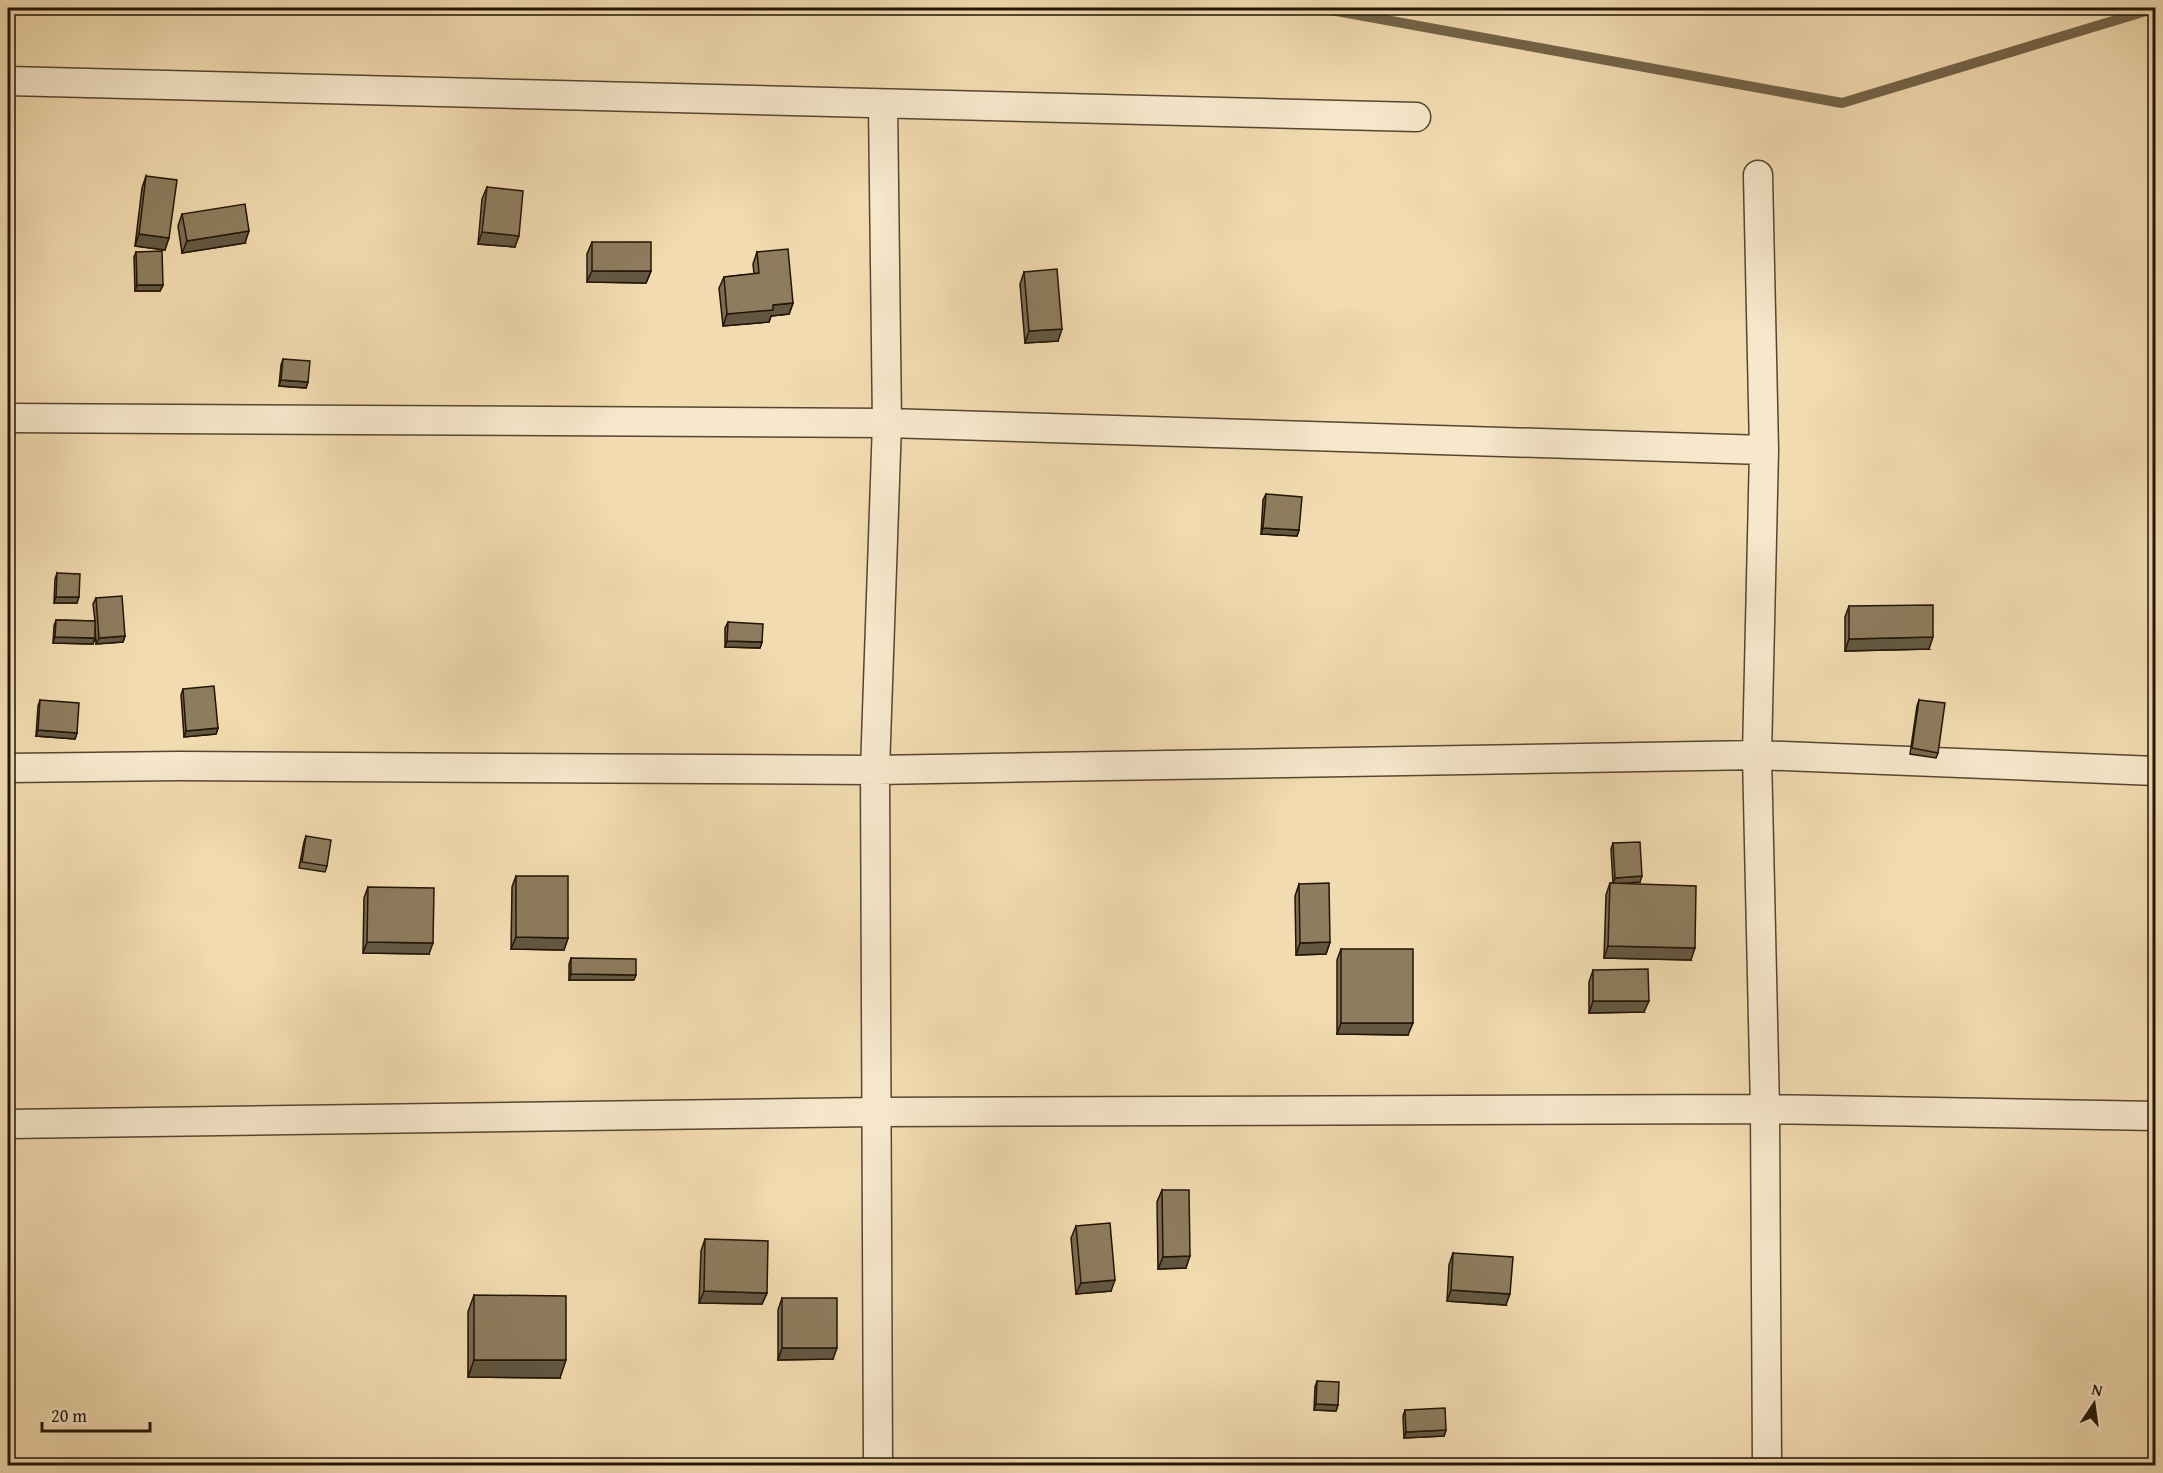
<svg xmlns="http://www.w3.org/2000/svg" width="2163" height="1473" font-family="'Gentium Book Plus',serif">
	<style>
		.lines { fill: none; stroke-linecap: round; stroke-linejoin: round }
		.stream { stroke: #746449; stroke-width: 10 }
		.street-casing { stroke: #564630; stroke-width: 31 }
		.street { stroke: #f7e8cc; stroke-width: 28 }
		.wall { fill: #7a6b51; stroke: #221506; stroke-width: 1.5 }
		.shaded-wall { fill: #635742; stroke: #221506; stroke-width: 1.5 }
		.building { fill: #8e7c5e; stroke: #221506; stroke-width: 1.5 }
	</style>
	<rect width="100%" height="100%" fill="#f2dbb0"/>
	<filter id="stains"><feTurbulence type="fractalNoise" baseFrequency=".00333" numOctaves="4"/><feColorMatrix values="0 0 0 0 .2 0 0 0 0 .09 0 0 0 0 .02 0 0 0 .5 -.17"/></filter>
	<radialGradient id="worn" r=".72"><stop offset=".6" stop-color="#630" stop-opacity="0"/><stop offset="1" stop-color="#630" stop-opacity=".3"/></radialGradient>
	<g class="lines">
		<path class="stream" d="M 1320,8 L 1842,103 L 2156,8"/>
		<g class="street-casing">
			<path id="street" d="M 8,81 L 1416,117
				M 1758,175 L 1764,450 L 1757,755 L 1765,1109 L 1767,1466
				M 8,418 L 887,423 L 1764,450
				M 8,768 L 179,766 L 875,770 L 1757,755 L 2156,771
				M 8,1124 L 876,1112 L 1765,1109 L 2156,1116
				M 878,1466 L 875,770 L 887,423 L 883,104"/>
		</g>
		<use href="#street" class="street"/>
	</g>
	<path class="wall" d="M 146,176 L 165,250 L 135,246 L 142,188 Z
		M 487,187 L 515,247 L 478,244 L 482,199 Z
		M 182,214 L 245,243 L 182,253 L 178,226 Z
		M 592,242 L 651,271 L 646,283 L 587,282 L 587,254 Z
		M 136,252 L 163,285 L 160,291 L 135,291 L 134,257 Z
		M 757,252 L 793,303 L 789,314 L 771,316 L 769,322 L 723,326 L 719,288 L 724,277 L 754,274 L 753,264 Z
		M 1024,272 L 1058,341 L 1025,343 L 1020,284 Z
		M 283,359 L 308,382 L 306,388 L 279,386 L 281,365 Z
		M 1266,494 L 1299,530 L 1297,536 L 1261,534 L 1263,500 Z
		M 57,573 L 77,603 L 54,603 L 55,579 Z
		M 96,598 L 125,636 L 123,642 L 96,644 L 95,626 L 95,638 L 93,644 L 53,643 L 54,626 L 56,620 L 95,621 L 93,604 Z
		M 1849,606 L 1929,649 L 1845,651 L 1845,617 Z
		M 728,622 L 762,642 L 760,648 L 725,647 L 725,628 Z
		M 183,689 L 218,728 L 216,734 L 184,737 L 181,695 Z
		M 40,700 L 77,733 L 75,739 L 36,736 L 38,706 Z
		M 1919,700 L 1938,753 L 1936,758 L 1910,754 L 1917,706 Z
		M 306,836 L 327,866 L 325,872 L 299,868 L 304,842 Z
		M 1613,843 L 1640,882 L 1618,884 L 1691,960 L 1604,958 L 1606,895 L 1610,883 L 1613,884 L 1611,849 Z
		M 516,876 L 568,938 L 564,950 L 511,949 L 512,887 Z
		M 1299,884 L 1330,942 L 1326,954 L 1296,955 L 1295,896 Z
		M 368,887 L 429,954 L 363,953 L 364,898 Z
		M 1341,949 L 1408,1035 L 1337,1034 L 1337,960 Z
		M 571,958 L 634,980 L 569,980 L 569,964 Z
		M 1593,970 L 1644,1012 L 1589,1013 L 1589,982 Z
		M 1162,1190 L 1186,1268 L 1158,1269 L 1157,1202 Z
		M 1076,1226 L 1111,1291 L 1076,1294 L 1071,1238 Z
		M 705,1239 L 767,1293 L 762,1304 L 699,1303 L 701,1251 Z
		M 1453,1253 L 1506,1305 L 1447,1301 L 1449,1265 Z
		M 474,1295 L 560,1378 L 468,1377 L 468,1312 Z
		M 782,1298 L 833,1359 L 778,1360 L 778,1310 Z
		M 1317,1381 L 1338,1405 L 1336,1411 L 1314,1410 L 1315,1387 Z
		M 1405,1410 L 1446,1430 L 1444,1436 L 1404,1438 L 1403,1416 Z"/>
	<path class="shaded-wall" d="M 249,231 L 245,243 L 182,253 L 187,241 Z
		M 482,232 L 519,236 L 515,247 L 478,244 Z
		M 139,234 L 169,238 L 165,250 L 135,246 Z
		M 592,271 L 651,271 L 646,283 L 587,282 Z
		M 137,285 L 163,285 L 160,291 L 135,291 Z
		M 793,303 L 789,314 L 771,316 L 769,322 L 723,326 L 727,314 L 773,305 Z
		M 1062,329 L 1058,341 L 1025,343 L 1029,331 Z
		M 281,380 L 308,382 L 306,388 L 279,386 Z
		M 1263,528 L 1299,530 L 1297,536 L 1261,534 Z
		M 56,597 L 79,597 L 77,603 L 54,603 Z
		M 125,636 L 123,642 L 96,644 L 99,638 Z
		M 55,637 L 95,638 L 93,644 L 53,643 Z
		M 1933,637 L 1929,649 L 1845,651 L 1849,639 Z
		M 727,641 L 762,642 L 760,648 L 725,647 Z
		M 218,728 L 216,734 L 184,737 L 186,731 Z
		M 38,730 L 77,733 L 75,739 L 36,736 Z
		M 1642,876 L 1640,882 L 1613,884 L 1615,878 Z
		M 516,937 L 568,938 L 564,950 L 511,949 Z
		M 367,942 L 433,943 L 429,954 L 363,953 Z
		M 1330,942 L 1326,954 L 1296,955 L 1300,943 Z
		M 1608,946 L 1695,948 L 1691,960 L 1604,958 Z
		M 571,974 L 636,975 L 634,980 L 569,980 Z
		M 1593,1001 L 1649,1001 L 1644,1012 L 1589,1013 Z
		M 1341,1023 L 1413,1023 L 1408,1035 L 1337,1034 Z
		M 1190,1256 L 1186,1268 L 1158,1269 L 1163,1257 Z
		M 1115,1280 L 1111,1291 L 1076,1294 L 1081,1283 Z
		M 1451,1290 L 1510,1294 L 1506,1305 L 1447,1301 Z
		M 704,1291 L 767,1293 L 762,1304 L 699,1303 Z
		M 782,1348 L 837,1348 L 833,1359 L 778,1360 Z
		M 474,1360 L 566,1360 L 560,1378 L 468,1377 Z
		M 1316,1404 L 1338,1405 L 1336,1411 L 1314,1410 Z
		M 1446,1430 L 1444,1436 L 1404,1438 L 1406,1432 Z"/>
	<path class="building" d="M 146,176 L 177,180 L 169,238 L 139,234 Z
		M 487,187 L 523,191 L 519,236 L 482,232 Z
		M 245,204 L 249,231 L 187,241 L 182,214 Z
		M 592,242 L 651,242 L 651,271 L 592,271 Z
		M 788,249 L 793,303 L 773,305 L 773,310 L 727,314 L 724,277 L 759,273 L 757,252 Z
		M 162,251 L 163,285 L 137,285 L 136,252 Z
		M 1057,269 L 1062,329 L 1029,331 L 1024,272 Z
		M 283,359 L 310,361 L 308,382 L 281,380 Z
		M 1266,494 L 1302,497 L 1299,530 L 1263,528 Z
		M 57,573 L 80,574 L 79,597 L 56,597 Z
		M 122,596 L 125,636 L 99,638 L 96,598 Z
		M 1933,605 L 1933,637 L 1849,639 L 1849,606 Z
		M 56,620 L 95,621 L 95,638 L 55,637 Z
		M 728,622 L 763,624 L 762,642 L 727,641 Z
		M 214,686 L 218,728 L 186,731 L 183,689 Z
		M 40,700 L 79,703 L 77,733 L 38,730 Z
		M 1919,700 L 1945,703 L 1938,753 L 1912,748 Z
		M 306,836 L 331,840 L 327,866 L 302,862 Z
		M 1640,842 L 1642,876 L 1615,878 L 1613,843 Z
		M 516,876 L 568,876 L 568,938 L 516,937 Z
		M 1329,883 L 1330,942 L 1300,943 L 1299,884 Z
		M 1610,883 L 1696,886 L 1695,948 L 1608,946 Z
		M 368,887 L 434,888 L 433,943 L 367,942 Z
		M 1341,949 L 1413,949 L 1413,1023 L 1341,1023 Z
		M 571,958 L 636,959 L 636,975 L 571,974 Z
		M 1648,969 L 1649,1001 L 1593,1001 L 1593,970 Z
		M 1162,1190 L 1189,1190 L 1190,1256 L 1163,1257 Z
		M 1110,1223 L 1115,1280 L 1081,1283 L 1076,1226 Z
		M 705,1239 L 768,1241 L 767,1293 L 704,1291 Z
		M 1453,1253 L 1513,1257 L 1510,1294 L 1451,1290 Z
		M 474,1295 L 566,1296 L 566,1360 L 474,1360 Z
		M 782,1298 L 837,1298 L 837,1348 L 782,1348 Z
		M 1317,1381 L 1339,1382 L 1338,1405 L 1316,1404 Z
		M 1445,1408 L 1446,1430 L 1406,1432 L 1405,1410 Z"/>
	<rect width="2163" height="1473" fill="none" stroke="#f2dbb0" stroke-width="30"/>
	<rect x="9" y="9" width="2145" height="1455" fill="none" stroke="#221506" stroke-width="3"/>
	<rect x="15" y="15" width="2133" height="1443" fill="none" stroke="#221506" stroke-width="1.5"/>
	<g transform="translate(2094 1404) rotate(13)" stroke="#f7e8cc" stroke-width="4.5" paint-order="stroke">
	<path d="M0-4.5L10 22L0 15L-10 22Z" fill="#221506"/>
	<text y="-9" font-size="16" font-weight="bold" text-anchor="middle" fill="#221506">N</text>
	</g>
	<path d="M42 1422v9h108v-9" fill="none" stroke="#221506" stroke-width="3"/>
	<text x="51" y="1422" font-size="18" fill="#221506" stroke="#f7e8cc" stroke-width="4.5" paint-order="stroke">20 m</text>
	<rect width="100%" height="100%" filter="url(#stains)"/>
	<rect width="100%" height="100%" fill="url(#worn)"/>
</svg>
